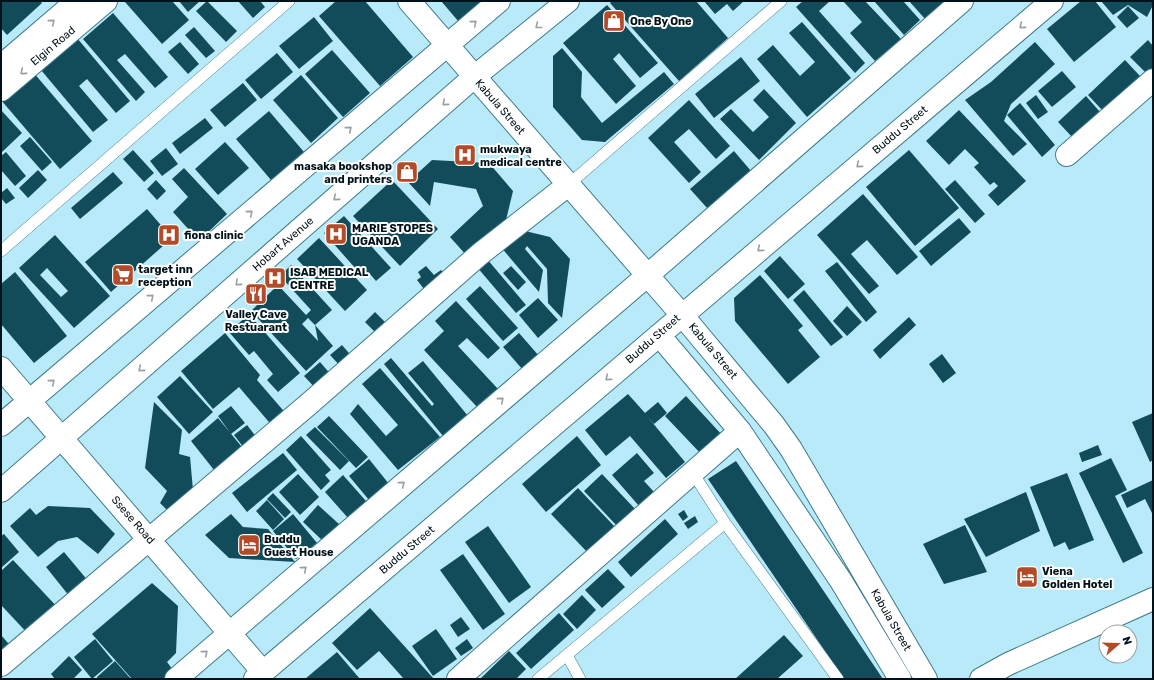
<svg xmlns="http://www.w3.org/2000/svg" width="1154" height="680" font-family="Rubik,sans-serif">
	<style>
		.building { fill: #124c5a; fill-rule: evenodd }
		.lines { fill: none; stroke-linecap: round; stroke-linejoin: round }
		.lane-casing { stroke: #3f7b8c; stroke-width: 12 }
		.street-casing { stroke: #3f7b8c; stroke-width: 24 }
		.lane { stroke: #fff; stroke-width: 11 }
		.street { stroke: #fff; stroke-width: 22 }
		.oneway { stroke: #99a0a3 }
		.labels { text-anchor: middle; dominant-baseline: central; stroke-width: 4; stroke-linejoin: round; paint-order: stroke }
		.poi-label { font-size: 11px; font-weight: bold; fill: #001219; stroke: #fff; text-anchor: start }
		.street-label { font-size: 11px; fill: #001219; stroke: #fff }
	</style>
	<rect width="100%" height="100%" fill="#b9eaf9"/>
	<path class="building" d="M 1,1 L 40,1 L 42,3 L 7,35 L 1,28 Z
		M 126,1 L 172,1 L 189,20 L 162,44 L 125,2 Z
		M 179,1 L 200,1 L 188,12 Z
		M 207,1 L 237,31 L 226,42 L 196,11 Z
		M 238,1 L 260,1 L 265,7 L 253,18 Z
		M 336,1 L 365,1 L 413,57 L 380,86 L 319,16 Z
		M 441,1 L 483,1 L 459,22 Z
		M 612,1 L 696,1 L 728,38 L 679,81 L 610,3 Z
		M 704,1 L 744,1 L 733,11 L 727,4 L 715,14 Z
		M 803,1 L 830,1 L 819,11 L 865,63 L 855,73 L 796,7 Z
		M 843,1 L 865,1 L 901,39 L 875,61 L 850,33 L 862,22 Z
		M 874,1 L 903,1 L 920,20 L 904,35 Z
		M 909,1 L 946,1 L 926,20 Z
		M 1081,1 L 1095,1 L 1116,27 L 1074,62 L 1047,29 Z
		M 1101,1 L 1153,1 L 1153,5 L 1147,17 L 1128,5 L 1113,15 Z
		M 607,5 L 658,63 L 640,78 L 619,53 L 613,59 L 636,86 L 616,104 L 563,43 Z
		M 1128,6 L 1139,18 L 1127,28 L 1117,17 Z
		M 113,13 L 168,77 L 155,88 L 125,54 L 117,60 L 145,92 L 136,101 L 83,39 Z
		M 314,17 L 333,41 L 299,69 L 279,46 Z
		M 802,22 L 851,78 L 807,117 L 757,59 L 773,45 L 800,76 L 815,62 L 789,33 Z
		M 194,27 L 215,51 L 206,58 L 185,35 Z
		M 77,38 L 130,101 L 116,113 L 87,79 L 79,86 L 108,120 L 93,132 L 41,70 Z
		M 1148,40 L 1153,46 L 1153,69 L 1148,75 L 1130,57 Z
		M 180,42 L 199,64 L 188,74 L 168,52 Z
		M 1035,42 L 1055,64 L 1011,104 L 1004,121 L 1027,144 L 1013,156 L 965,100 L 991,82 Z
		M 562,48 L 582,72 L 581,97 L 602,123 L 664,72 L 674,84 L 605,142 L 582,140 L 553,107 L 553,56 Z
		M 332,50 L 370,93 L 343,117 L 305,74 Z
		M 277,53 L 293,72 L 261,99 L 245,80 Z
		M 741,57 L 760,81 L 714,118 L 695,94 Z
		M 1125,60 L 1140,76 L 1103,111 L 1088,95 Z
		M 1062,71 L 1076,87 L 1052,107 L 1038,91 Z
		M 33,72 L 92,141 L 60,169 L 1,100 Z
		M 301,75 L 338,118 L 311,143 L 273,100 Z
		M 243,83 L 257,100 L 225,127 L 210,110 Z
		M 764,89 L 796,123 L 759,160 L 720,119 L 731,109 L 753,132 L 769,117 L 753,100 Z
		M 1036,95 L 1048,112 L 1038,119 L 1026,103 Z
		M 1086,96 L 1100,112 L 1073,138 L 1058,122 Z
		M 689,100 L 730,146 L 716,159 L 689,129 L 674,142 L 701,172 L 689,183 L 648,138 Z
		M 1020,103 L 1055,145 L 1042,157 L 1007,115 Z
		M 1,110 L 22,133 L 1,153 Z
		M 959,110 L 1026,181 L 998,206 L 988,195 L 998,186 L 994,182 L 990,185 L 974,167 L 979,163 L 965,149 L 949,165 L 926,141 Z
		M 269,111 L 304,152 L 271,180 L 236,139 Z
		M 205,118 L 213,128 L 180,154 L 172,143 Z
		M 30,137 L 52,162 L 42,171 L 20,146 Z
		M 225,142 L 249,168 L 218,195 L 195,169 Z
		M 166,148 L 178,164 L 162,176 L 150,161 Z
		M 133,150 L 154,173 L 144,182 L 123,159 Z
		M 909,150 L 959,208 L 915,246 L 866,187 Z
		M 734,151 L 751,171 L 708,209 L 690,189 Z
		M 6,152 L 26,176 L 15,186 L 1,170 L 1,156 Z
		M 432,160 L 489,163 L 513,191 L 506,220 L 467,256 L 450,237 L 483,206 L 476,189 L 434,182 L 430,206 L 408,182 Z
		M 184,168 L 227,214 L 199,241 L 173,212 L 188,197 L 172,179 Z
		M 38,170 L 47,180 L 28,198 L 19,188 Z
		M 113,172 L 123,183 L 80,219 L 71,208 Z
		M 156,180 L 166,191 L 157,200 L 147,189 Z
		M 392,180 L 438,229 L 400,266 L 353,216 Z
		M 955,180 L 985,214 L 975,223 L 945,189 Z
		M 7,188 L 15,198 L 6,204 L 1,198 L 1,193 Z
		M 863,194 L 918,257 L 897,275 L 867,240 L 851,254 L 879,286 L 869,294 L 817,235 Z
		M 147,209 L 172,238 L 111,292 L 85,262 Z
		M 344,216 L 391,268 L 376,281 L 369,273 L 364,278 L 324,233 Z
		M 959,218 L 971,232 L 931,266 L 919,251 Z
		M 521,230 L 550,237 L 570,259 L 562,318 L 548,303 L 547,269 L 527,246 L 525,249 L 543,270 L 539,292 L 500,246 Z
		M 55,235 L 110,296 L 74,328 L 19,268 ZM 47,268 L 68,291 L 61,297 L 40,275 Z
		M 319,238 L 367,290 L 345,311 L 297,259 Z
		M 780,256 L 805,284 L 788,299 L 764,271 Z
		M 487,259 L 526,305 L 516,313 L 477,267 Z
		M 837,262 L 877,312 L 866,322 L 825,271 Z
		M 291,265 L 332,310 L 315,325 L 308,318 L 302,324 L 318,341 L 315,325 L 333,346 L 306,371 L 251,311 L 278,285 L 306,315 L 311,310 L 280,276 Z
		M 426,266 L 434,275 L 441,270 L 447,277 L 427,293 L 417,280 L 421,277 L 418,272 Z
		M 511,266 L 526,282 L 518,290 L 503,273 Z
		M 15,272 L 67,336 L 34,363 L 1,324 L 1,284 Z
		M 760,275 L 803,326 L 798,330 L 820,357 L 788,384 L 735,321 L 734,298 Z
		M 480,286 L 518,328 L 503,341 L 466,299 Z
		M 804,290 L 843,337 L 831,346 L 793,300 Z
		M 538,298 L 558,320 L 538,338 L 519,315 Z
		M 456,301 L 500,348 L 488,359 L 467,338 L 458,346 L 498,389 L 478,408 L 424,350 L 444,331 L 435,321 Z
		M 847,306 L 862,322 L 847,336 L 833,321 Z
		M 375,312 L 388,325 L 378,335 L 365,322 Z
		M 249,314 L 300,373 L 278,392 L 267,380 L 273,374 L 254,351 L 249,355 L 229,332 Z
		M 909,317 L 916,325 L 880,359 L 873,350 Z
		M 225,333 L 260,375 L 257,380 L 288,416 L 274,428 L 239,387 L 213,409 L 181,371 Z
		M 519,333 L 539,356 L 523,370 L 503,347 Z
		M 342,345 L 354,359 L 343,369 L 330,355 Z
		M 942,354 L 956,373 L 943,383 L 929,364 Z
		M 391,358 L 432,406 L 434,404 L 408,373 L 423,361 L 468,416 L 443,436 L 384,364 Z
		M 320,362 L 333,377 L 318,391 L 304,376 Z
		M 380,368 L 440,437 L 398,470 L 350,414 L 358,404 L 386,436 L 398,425 L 362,384 Z
		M 180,376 L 213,412 L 189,434 L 157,397 Z
		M 628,394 L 645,413 L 658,402 L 667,413 L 654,424 L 647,416 L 685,462 L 666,478 L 630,436 L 606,456 L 585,430 Z
		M 686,396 L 723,436 L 703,456 L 665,416 Z
		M 154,402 L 182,430 L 179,454 L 190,457 L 193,490 L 172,515 L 160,503 L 167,491 L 145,468 Z
		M 231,406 L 245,423 L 231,434 L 218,416 Z
		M 1153,413 L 1153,460 L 1150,462 L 1132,422 Z
		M 329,416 L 368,457 L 356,468 L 317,427 Z
		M 218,418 L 246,452 L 218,475 L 191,441 Z
		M 247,425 L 257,438 L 244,448 L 234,435 Z
		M 315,427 L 349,461 L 340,470 L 306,435 Z
		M 301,436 L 331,470 L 325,475 L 330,481 L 321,490 L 286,450 Z
		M 577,436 L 601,465 L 546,512 L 522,484 Z
		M 1098,445 L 1102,455 L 1082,462 L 1079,453 Z
		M 283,453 L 297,470 L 247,512 L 232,493 Z
		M 637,453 L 654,473 L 644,481 L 654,492 L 639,506 L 612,475 Z
		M 1111,458 L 1127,490 L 1115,496 L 1143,553 L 1123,563 L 1079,473 Z
		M 369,459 L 389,484 L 369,500 L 349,476 Z
		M 736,461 L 856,639 L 883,679 L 842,679 L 829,657 L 708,479 Z
		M 1067,473 L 1094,540 L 1069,550 L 1065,542 L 1054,547 L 1030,487 Z
		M 298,474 L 319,497 L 300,515 L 279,492 Z
		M 602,474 L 635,509 L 617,526 L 584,491 Z
		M 343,475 L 366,501 L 348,518 L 325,492 Z
		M 1153,480 L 1153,515 L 1145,499 L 1127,508 L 1121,495 Z
		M 578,488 L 615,527 L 588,553 L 551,514 Z
		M 1026,492 L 1040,531 L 986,557 L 964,519 Z
		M 273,493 L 291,512 L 285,518 L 267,499 Z
		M 267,500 L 284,519 L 273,530 L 256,511 Z
		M 318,505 L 340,525 L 324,542 L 303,522 Z
		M 48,506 L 90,508 L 115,534 L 98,554 L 77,537 L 58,541 L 38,557 L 10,526 L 30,508 L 36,515 Z
		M 684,510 L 688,517 L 683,521 L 678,514 Z
		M 231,514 L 243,527 L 268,529 L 295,562 L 229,558 L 205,535 Z
		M 293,514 L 317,543 L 296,559 L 273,531 Z
		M 695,516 L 698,522 L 688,529 L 684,523 Z
		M 665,519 L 678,534 L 631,577 L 618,562 Z
		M 965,525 L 987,572 L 944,584 L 923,544 Z
		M 488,526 L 531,587 L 509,603 L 465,542 Z
		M 4,534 L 19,552 L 1,568 L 1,536 Z
		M 64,552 L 89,582 L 70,597 L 46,567 Z
		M 463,554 L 505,614 L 483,630 L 440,570 Z
		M 13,560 L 60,610 L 31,637 L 1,605 L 1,571 Z
		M 608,569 L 625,587 L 602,608 L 585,590 Z
		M 152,583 L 178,606 L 176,653 L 167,662 L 176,674 L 170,679 L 132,679 L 92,634 Z
		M 582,595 L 596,610 L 577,629 L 563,614 Z
		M 370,608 L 407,649 L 434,679 L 404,679 L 379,651 L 357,670 L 332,643 Z
		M 559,613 L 574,630 L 531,669 L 516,653 Z
		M 461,617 L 470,629 L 458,637 L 450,625 Z
		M 436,629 L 457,659 L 433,676 L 412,646 Z
		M 1,635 L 14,650 L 1,662 Z
		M 784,635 L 803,656 L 777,679 L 735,679 Z
		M 95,639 L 113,661 L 92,679 L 74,657 Z
		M 467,639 L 473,648 L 461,656 L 455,648 Z
		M 509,651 L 526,669 L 516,679 L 480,679 Z
		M 337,652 L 360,679 L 305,679 Z
		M 69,656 L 82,670 L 73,679 L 55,679 L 51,674 Z
		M 115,661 L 131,679 L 98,679 L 97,677 Z"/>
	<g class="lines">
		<g class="lane-casing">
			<path id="lane" d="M 568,185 L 781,1
				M 1,251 L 289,1
				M 693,473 L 725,523 L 838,679
				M 567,655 L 580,679
				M 538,679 L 725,523"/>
		</g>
		<g class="street-casing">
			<path id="street" d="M 409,1 L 682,315 L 774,425 L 791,449 L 926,679
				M 1,66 L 77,1
				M 1,90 L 106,1
				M 1067,155 L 1153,80
				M 659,335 L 740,431 L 841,581 L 900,679
				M 1,368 L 263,672
				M 1,425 L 499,1
				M 1,491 L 474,77 L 568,1
				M 1,665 L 310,403 L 480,254 L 568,185
				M 176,679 L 648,275 L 962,1
				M 255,679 L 1052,1
				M 458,679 L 740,431
				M 981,679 L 1008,664 L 1153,599"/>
		</g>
		<use href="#lane" class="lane"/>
		<use href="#street" class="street"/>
	</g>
	<defs><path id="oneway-chevron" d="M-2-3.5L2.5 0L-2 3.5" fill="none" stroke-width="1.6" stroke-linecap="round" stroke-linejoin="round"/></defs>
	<g class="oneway">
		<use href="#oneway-chevron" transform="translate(52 22) rotate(-40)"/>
		<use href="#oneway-chevron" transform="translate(474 23) rotate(-41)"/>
		<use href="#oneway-chevron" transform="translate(538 26) rotate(141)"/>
		<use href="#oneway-chevron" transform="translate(1022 26) rotate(140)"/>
		<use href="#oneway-chevron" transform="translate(23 72) rotate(140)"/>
		<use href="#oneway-chevron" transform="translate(445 103) rotate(139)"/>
		<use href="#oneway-chevron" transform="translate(349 129) rotate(-40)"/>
		<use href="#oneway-chevron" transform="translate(859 165) rotate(140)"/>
		<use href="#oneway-chevron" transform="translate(336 198) rotate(139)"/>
		<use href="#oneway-chevron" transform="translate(250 213) rotate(-40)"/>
		<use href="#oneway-chevron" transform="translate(760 249) rotate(140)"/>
		<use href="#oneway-chevron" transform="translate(238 283) rotate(139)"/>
		<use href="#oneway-chevron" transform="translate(151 297) rotate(-40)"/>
		<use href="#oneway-chevron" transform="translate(141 369) rotate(139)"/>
		<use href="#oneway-chevron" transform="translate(608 378) rotate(140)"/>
		<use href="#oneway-chevron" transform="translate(52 382) rotate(-40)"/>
		<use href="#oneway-chevron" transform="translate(501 400) rotate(-40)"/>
		<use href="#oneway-chevron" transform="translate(402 484) rotate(-40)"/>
		<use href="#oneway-chevron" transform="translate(304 569) rotate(-40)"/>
		<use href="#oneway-chevron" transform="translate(205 653) rotate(-41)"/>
	</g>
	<defs>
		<g id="shop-square" transform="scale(1.15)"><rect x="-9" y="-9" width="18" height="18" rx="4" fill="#b34b28" stroke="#fff"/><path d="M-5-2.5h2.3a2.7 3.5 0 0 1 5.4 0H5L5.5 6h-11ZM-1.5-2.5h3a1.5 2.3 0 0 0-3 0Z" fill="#fff"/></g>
		<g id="hospital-square" transform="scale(1.15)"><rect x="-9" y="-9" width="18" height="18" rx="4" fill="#b34b28" stroke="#fff"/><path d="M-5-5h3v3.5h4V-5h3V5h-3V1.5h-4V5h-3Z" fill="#fff"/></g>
		<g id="supermarket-square" transform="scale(1.15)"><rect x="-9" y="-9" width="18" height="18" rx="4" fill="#b34b28" stroke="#fff"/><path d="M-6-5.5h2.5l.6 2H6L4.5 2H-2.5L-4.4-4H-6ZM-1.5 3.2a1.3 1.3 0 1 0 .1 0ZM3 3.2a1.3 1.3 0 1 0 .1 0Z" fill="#fff"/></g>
		<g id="restaurant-square" transform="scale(1.15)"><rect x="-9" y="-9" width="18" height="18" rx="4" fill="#b34b28" stroke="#fff"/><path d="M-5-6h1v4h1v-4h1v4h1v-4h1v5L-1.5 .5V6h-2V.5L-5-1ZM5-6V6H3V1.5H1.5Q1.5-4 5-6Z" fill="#fff"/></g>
		<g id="hotel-square" transform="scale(1.15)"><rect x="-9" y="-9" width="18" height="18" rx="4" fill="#b34b28" stroke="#fff"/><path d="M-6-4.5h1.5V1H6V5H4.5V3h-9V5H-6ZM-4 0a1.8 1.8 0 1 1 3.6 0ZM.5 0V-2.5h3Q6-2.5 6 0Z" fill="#fff"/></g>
	</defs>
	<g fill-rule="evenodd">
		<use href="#shop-square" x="614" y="21"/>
		<use href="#hospital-square" x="465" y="155"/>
		<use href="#shop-square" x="407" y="172"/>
		<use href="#hospital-square" x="336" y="234"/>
		<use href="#hospital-square" x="169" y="235"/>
		<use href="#supermarket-square" x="123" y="275"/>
		<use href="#hospital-square" x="275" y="278"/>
		<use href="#restaurant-square" x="256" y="294"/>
		<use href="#hotel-square" x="249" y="545"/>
		<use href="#hotel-square" x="1027" y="577"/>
	</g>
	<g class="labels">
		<g class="poi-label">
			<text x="630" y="21">One By One</text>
			<text x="480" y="149">mukwaya<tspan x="480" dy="13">medical centre</tspan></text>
			<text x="392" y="166" text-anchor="end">masaka bookshop<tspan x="392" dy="13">and printers</tspan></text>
			<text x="352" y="228">MARIE STOPES<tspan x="352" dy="13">UGANDA</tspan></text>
			<text x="184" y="235">fiona clinic</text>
			<text x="138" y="269">target inn<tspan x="138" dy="13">reception</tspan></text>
			<text x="290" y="272">ISAB MEDICAL<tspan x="290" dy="13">CENTRE</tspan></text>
			<text x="256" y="314" text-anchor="middle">Valley Cave<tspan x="256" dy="13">Restuarant</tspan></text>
			<text x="264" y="539">Buddu<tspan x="264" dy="13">Guest House</tspan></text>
			<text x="1042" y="571">Viena<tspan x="1042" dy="13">Golden Hotel</tspan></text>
		</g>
		<g class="street-label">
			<text transform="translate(53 46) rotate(-40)">Elgin Road</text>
			<text transform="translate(500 107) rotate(49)">Kabula Street</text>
			<text transform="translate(900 130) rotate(-40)">Buddu Street</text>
			<text transform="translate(283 244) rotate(-41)">Hobart Avenue</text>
			<text transform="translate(653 339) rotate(-41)">Buddu Street</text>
			<text transform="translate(713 351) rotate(50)">Kabula Street</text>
			<text transform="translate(133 520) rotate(49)">Ssese Road</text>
			<text transform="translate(407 550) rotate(-40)">Buddu Street</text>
			<text transform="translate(891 620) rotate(60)">Kabula Street</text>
		</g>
	</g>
	<rect width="1154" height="680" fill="none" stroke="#001219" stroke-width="4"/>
	<g transform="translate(1118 644) rotate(70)"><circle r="19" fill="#ffffff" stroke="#99a0a3"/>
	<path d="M0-3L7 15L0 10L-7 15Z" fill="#b34b28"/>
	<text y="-6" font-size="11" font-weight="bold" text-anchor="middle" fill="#001219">N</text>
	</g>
</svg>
